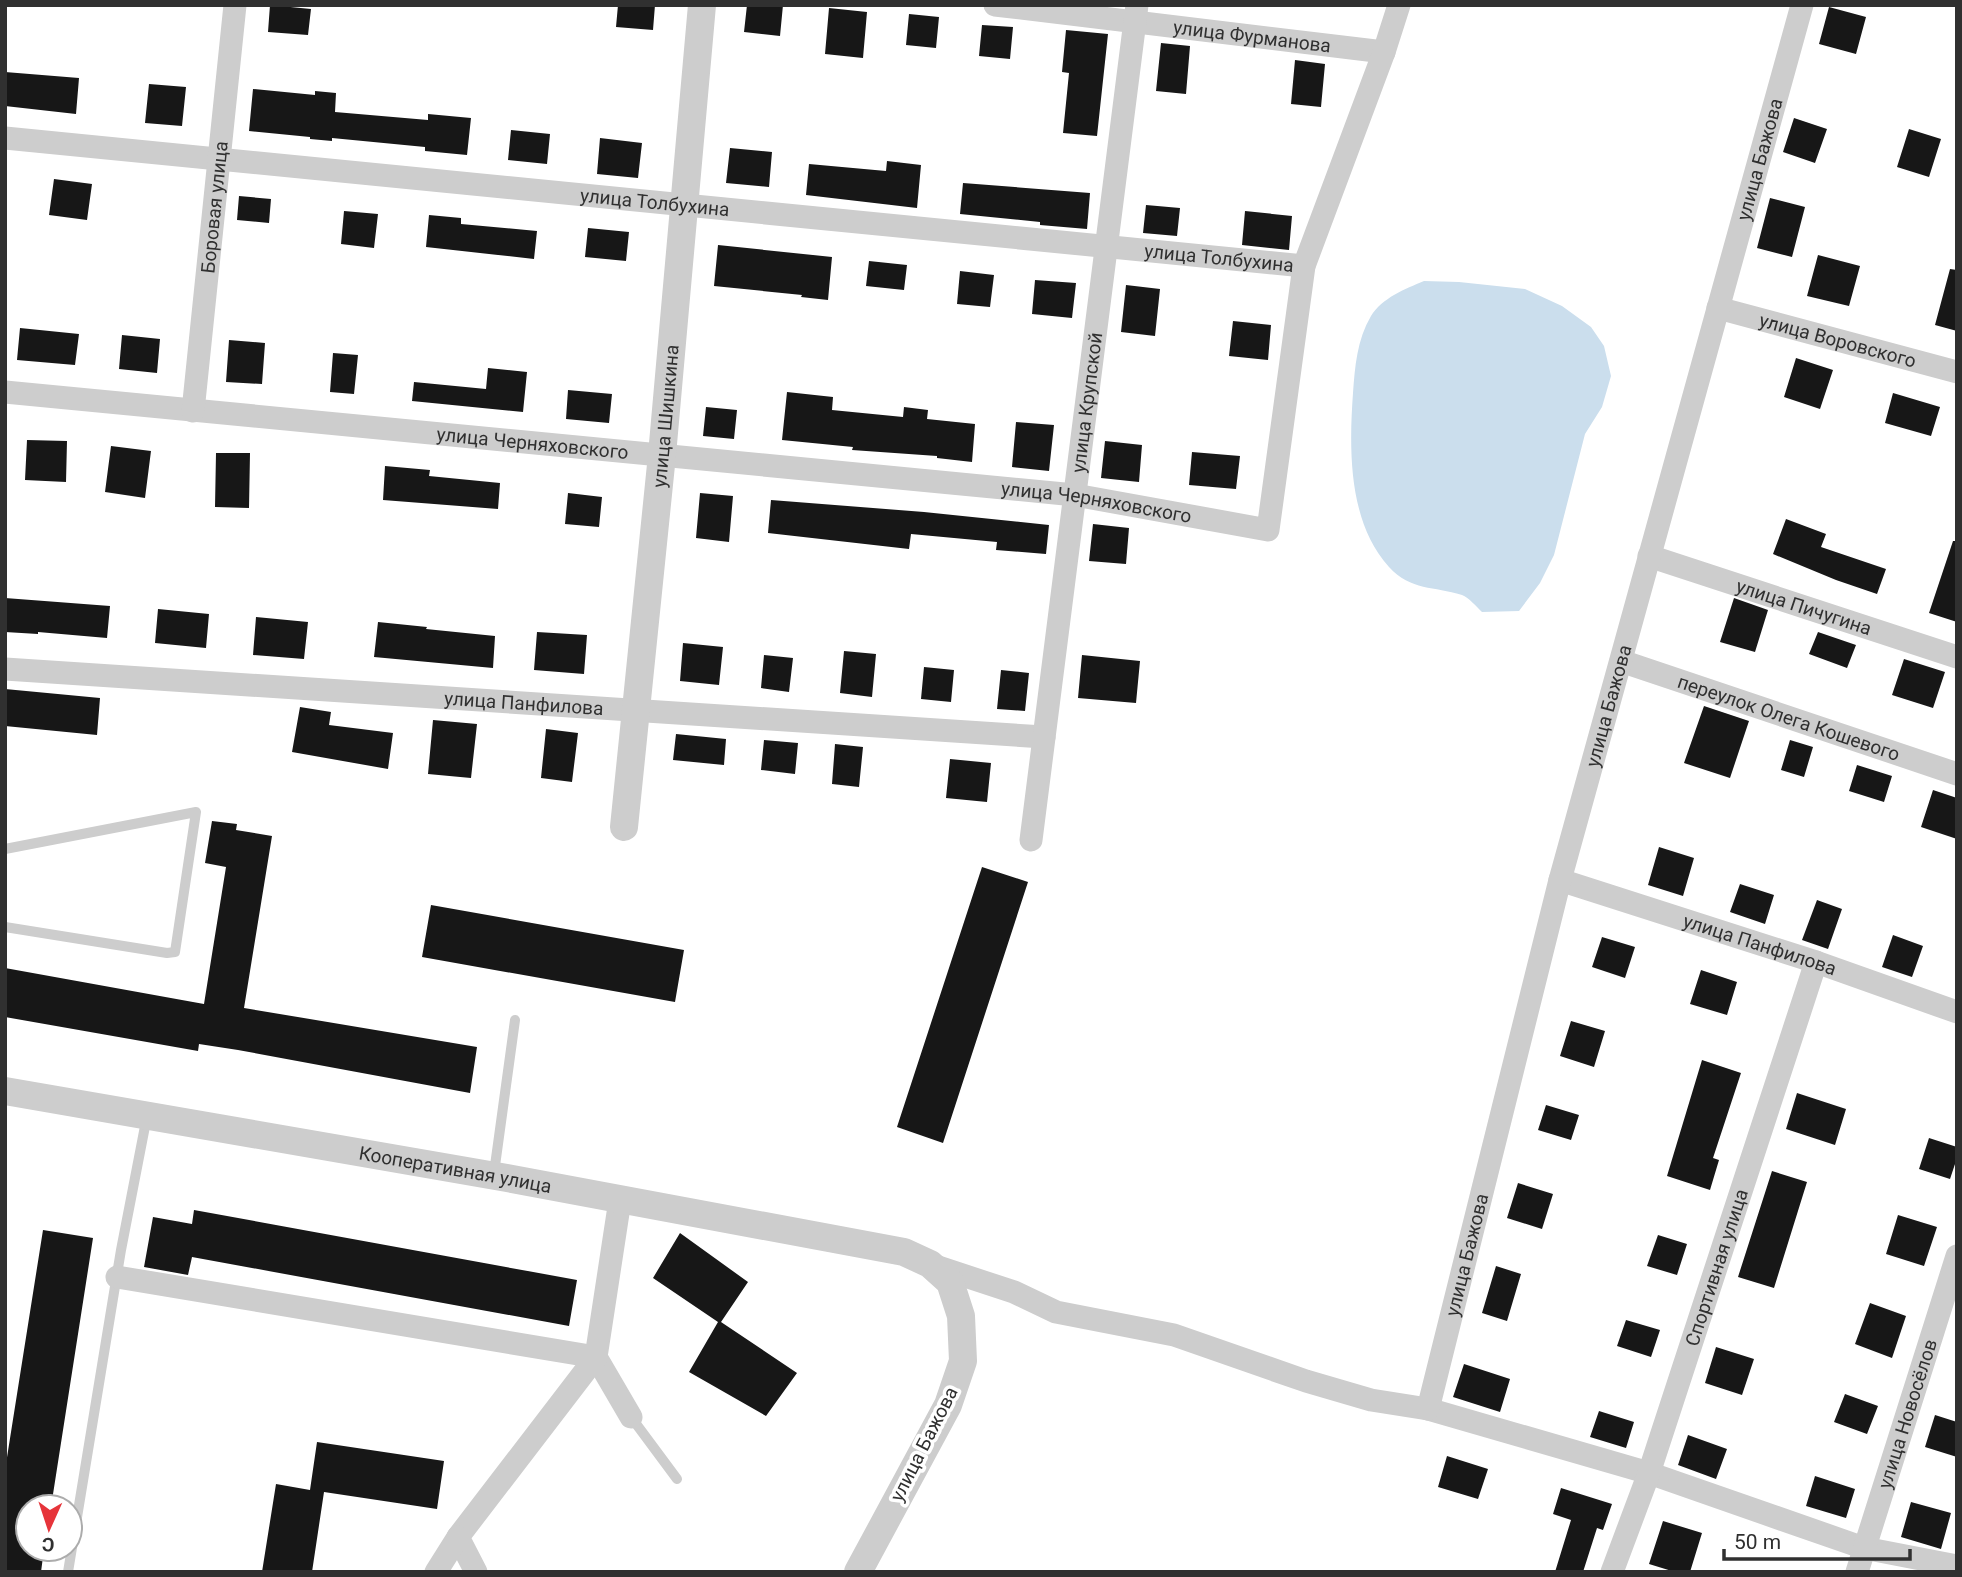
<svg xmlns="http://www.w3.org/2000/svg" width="1962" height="1577" font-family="Roboto,sans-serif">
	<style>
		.water { fill: #cbdeed }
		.building { fill: #171717 }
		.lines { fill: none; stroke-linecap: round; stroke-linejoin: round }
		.service { stroke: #cdcdcd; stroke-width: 10 }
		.minor { stroke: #cdcdcd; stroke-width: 23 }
		.tertiary { stroke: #cdcdcd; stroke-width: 28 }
		.labels { text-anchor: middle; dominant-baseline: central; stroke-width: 7; stroke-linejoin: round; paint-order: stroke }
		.street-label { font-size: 19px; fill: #303030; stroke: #fff }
	</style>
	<rect width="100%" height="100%" fill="#fff"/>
	<path class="water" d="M 1424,281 L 1459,282 L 1525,289 L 1562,306 L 1591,327 L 1604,346 L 1611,376 L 1602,407 L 1585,434 L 1554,555 L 1540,583 L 1519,611 L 1482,612 C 1476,606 1469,598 1462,595 C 1434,586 1411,591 1389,567 C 1348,522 1349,449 1353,393 C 1355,366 1357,340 1371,316 C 1382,298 1405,289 1424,281 Z"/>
	<path class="building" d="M 270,5 L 311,9 L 308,35 L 268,32 Z
		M 618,5 L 655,5 L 653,30 L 616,27 Z
		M 747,5 L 783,5 L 780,36 L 744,32 Z
		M 1829,7 L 1866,17 L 1856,54 L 1819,44 Z
		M 829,8 L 867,12 L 863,58 L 825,54 Z
		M 909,14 L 939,17 L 936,48 L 906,45 Z
		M 982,25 L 1013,27 L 1010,59 L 979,56 Z
		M 1066,30 L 1108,34 L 1097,136 L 1063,133 L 1069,73 L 1062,72 Z
		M 1161,43 L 1190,46 L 1186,94 L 1156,91 Z
		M 1295,60 L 1325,64 L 1321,107 L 1291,104 Z
		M 5,72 L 79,78 L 76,114 L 5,106 Z
		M 149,84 L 186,87 L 182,126 L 145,123 Z
		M 253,89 L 315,95 L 315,91 L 336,93 L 335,112 L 428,120 L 428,114 L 471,118 L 467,155 L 425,151 L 425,147 L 332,138 L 332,141 L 310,139 L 310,137 L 249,131 Z
		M 1794,118 L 1827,129 L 1815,163 L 1783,152 Z
		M 1909,129 L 1941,139 L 1929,177 L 1897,167 Z
		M 511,130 L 550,134 L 547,164 L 508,160 Z
		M 600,138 L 642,143 L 638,178 L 597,174 Z
		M 730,148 L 772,152 L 769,187 L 726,183 Z
		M 887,161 L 921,165 L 917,208 L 806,195 L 809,164 L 886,171 Z
		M 54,179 L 92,184 L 87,220 L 49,215 Z
		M 963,183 L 1090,193 L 1087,229 L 1040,225 L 1040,222 L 960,214 Z
		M 239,196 L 271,199 L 269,223 L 237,220 Z
		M 1770,198 L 1805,207 L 1792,257 L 1757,248 Z
		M 1146,205 L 1180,208 L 1177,236 L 1143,233 Z
		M 344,211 L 378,214 L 374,248 L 341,244 Z
		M 1245,211 L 1292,216 L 1289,250 L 1242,245 Z
		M 429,215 L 461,218 L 461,224 L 537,231 L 534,259 L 426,247 Z
		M 588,228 L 629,232 L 626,261 L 585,257 Z
		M 718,245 L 832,257 L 828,300 L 801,297 L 802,295 L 714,286 Z
		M 1818,255 L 1860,266 L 1849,306 L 1807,296 Z
		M 869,261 L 907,265 L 904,290 L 866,286 Z
		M 1950,269 L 1957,270 L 1957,331 L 1935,325 Z
		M 960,271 L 994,275 L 990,307 L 957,304 Z
		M 1035,280 L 1076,283 L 1072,318 L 1032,314 Z
		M 1126,285 L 1160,289 L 1155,336 L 1121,332 Z
		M 1233,321 L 1271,325 L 1268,360 L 1229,356 Z
		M 20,328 L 79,334 L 75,365 L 17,360 Z
		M 122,335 L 160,339 L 157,373 L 119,369 Z
		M 229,340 L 265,343 L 262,384 L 226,382 Z
		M 333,353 L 358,355 L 354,394 L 330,392 Z
		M 1796,358 L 1833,370 L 1820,409 L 1784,397 Z
		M 488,368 L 527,372 L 523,412 L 412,401 L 414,382 L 486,389 Z
		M 568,390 L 612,394 L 609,423 L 566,419 Z
		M 787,392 L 833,397 L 832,410 L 903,417 L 904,407 L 928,410 L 927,419 L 975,424 L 972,462 L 937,458 L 937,456 L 852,450 L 853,447 L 782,440 Z
		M 1893,393 L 1940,407 L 1931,436 L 1885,423 Z
		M 706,407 L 737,410 L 734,439 L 703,436 Z
		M 1016,422 L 1054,425 L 1049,471 L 1012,467 Z
		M 27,440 L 67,441 L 66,482 L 25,480 Z
		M 1105,441 L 1142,445 L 1139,482 L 1101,478 Z
		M 111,446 L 151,451 L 145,498 L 105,492 Z
		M 1192,452 L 1240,456 L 1236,489 L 1189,485 Z
		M 216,453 L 250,453 L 249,508 L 215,507 Z
		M 385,466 L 430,470 L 429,476 L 500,483 L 498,509 L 383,500 Z
		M 568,493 L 602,497 L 599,527 L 565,524 Z
		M 700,493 L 733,496 L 729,542 L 696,538 Z
		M 771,500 L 924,512 L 1049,525 L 1046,554 L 996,550 L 997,542 L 911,534 L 909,549 L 768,533 Z
		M 1786,519 L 1826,534 L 1821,547 L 1886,569 L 1877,594 L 1836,580 L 1773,554 Z
		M 1093,524 L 1129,528 L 1126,564 L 1089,561 Z
		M 1953,541 L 1957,541 L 1957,622 L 1929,613 Z
		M 5,598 L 110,606 L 107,638 L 38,632 L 38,634 L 5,632 Z
		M 1734,598 L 1768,610 L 1755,652 L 1720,642 Z
		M 158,609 L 209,614 L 206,648 L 155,643 Z
		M 256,617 L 308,622 L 304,659 L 253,655 Z
		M 378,622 L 427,627 L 426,629 L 495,636 L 493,668 L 374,657 Z
		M 537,632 L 587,635 L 584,674 L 534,670 Z
		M 1818,632 L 1856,645 L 1847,668 L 1809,654 Z
		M 683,643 L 723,647 L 719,685 L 680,681 Z
		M 844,651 L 876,654 L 872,697 L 840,693 Z
		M 764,655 L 793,658 L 789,692 L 761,688 Z
		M 1082,655 L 1140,661 L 1136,703 L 1078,698 Z
		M 1904,659 L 1945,672 L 1933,708 L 1892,695 Z
		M 924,667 L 954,670 L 951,702 L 921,699 Z
		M 1001,670 L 1029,673 L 1025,711 L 997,709 Z
		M 5,689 L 100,698 L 97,735 L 5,726 Z
		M 1704,706 L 1749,721 L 1730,778 L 1684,763 Z
		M 300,707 L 331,712 L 329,725 L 393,733 L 388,769 L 292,752 Z
		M 433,720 L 477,724 L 471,778 L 428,774 Z
		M 546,729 L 578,733 L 572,782 L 541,778 Z
		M 676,734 L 726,739 L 724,765 L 673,760 Z
		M 764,740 L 798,743 L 795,774 L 761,770 Z
		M 1790,740 L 1813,747 L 1804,777 L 1781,770 Z
		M 835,744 L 863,747 L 859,787 L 832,784 Z
		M 950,759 L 991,763 L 987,802 L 946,798 Z
		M 1857,765 L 1892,776 L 1884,802 L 1849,791 Z
		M 1933,790 L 1957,798 L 1957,839 L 1921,827 Z
		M 212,821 L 237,824 L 236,830 L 272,836 L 244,1008 L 477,1047 L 470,1093 L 238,1050 L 199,1044 L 198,1051 L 5,1017 L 5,968 L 204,1004 L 226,867 L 205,863 Z
		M 1659,847 L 1694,858 L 1683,896 L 1648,885 Z
		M 982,867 L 1028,882 L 943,1143 L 897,1127 Z
		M 1740,884 L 1774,895 L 1765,924 L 1730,912 Z
		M 1817,900 L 1842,909 L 1828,949 L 1802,940 Z
		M 431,905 L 684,950 L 675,1002 L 422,957 Z
		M 1893,935 L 1923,946 L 1912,977 L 1882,967 Z
		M 1602,937 L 1635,947 L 1625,978 L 1592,967 Z
		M 1701,970 L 1737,982 L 1727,1015 L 1690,1004 Z
		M 1571,1021 L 1605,1031 L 1594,1067 L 1560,1056 Z
		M 1702,1060 L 1741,1073 L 1713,1158 L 1719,1160 L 1710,1190 L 1667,1176 Z
		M 1797,1093 L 1846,1109 L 1835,1145 L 1786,1129 Z
		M 1546,1105 L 1579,1115 L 1571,1140 L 1538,1130 Z
		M 1929,1138 L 1957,1147 L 1957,1158 L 1950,1179 L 1919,1169 Z
		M 1772,1171 L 1807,1182 L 1774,1288 L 1738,1277 Z
		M 1518,1183 L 1553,1194 L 1542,1229 L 1507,1218 Z
		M 194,1210 L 577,1280 L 569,1326 L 192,1257 L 188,1275 L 144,1267 L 153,1217 L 192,1224 Z
		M 1898,1215 L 1937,1227 L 1924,1266 L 1886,1254 Z
		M 43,1230 L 93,1238 L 51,1507 L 28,1507 L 28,1549 L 44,1549 L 41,1572 L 5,1572 L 5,1470 Z
		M 680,1233 L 748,1282 L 721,1322 L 797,1373 L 766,1416 L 689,1372 L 718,1322 L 653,1278 Z
		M 1658,1235 L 1687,1244 L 1677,1275 L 1647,1266 Z
		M 1496,1266 L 1521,1274 L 1507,1321 L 1482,1313 Z
		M 1870,1303 L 1906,1316 L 1892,1358 L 1855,1344 Z
		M 1626,1320 L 1660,1330 L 1651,1357 L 1617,1346 Z
		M 1716,1347 L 1754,1359 L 1742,1395 L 1705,1383 Z
		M 1464,1364 L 1510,1379 L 1500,1412 L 1453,1397 Z
		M 1845,1394 L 1878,1406 L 1867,1434 L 1834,1422 Z
		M 1599,1411 L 1634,1422 L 1626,1448 L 1590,1437 Z
		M 1935,1415 L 1957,1422 L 1957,1457 L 1925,1447 Z
		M 1688,1435 L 1727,1449 L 1716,1479 L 1678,1465 Z
		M 317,1442 L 444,1461 L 437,1509 L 324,1492 L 312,1572 L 262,1572 L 276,1484 L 310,1490 Z
		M 1447,1456 L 1488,1469 L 1478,1499 L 1438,1487 Z
		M 1815,1476 L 1855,1489 L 1846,1518 L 1806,1506 Z
		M 1561,1488 L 1612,1504 L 1603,1530 L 1597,1528 L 1583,1572 L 1555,1572 L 1571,1520 L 1553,1514 Z
		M 1911,1502 L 1951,1513 L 1941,1549 L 1901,1537 Z
		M 1663,1521 L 1702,1533 L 1690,1572 L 1675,1572 L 1649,1564 Z"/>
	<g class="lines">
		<path class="service" d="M 5,849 L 196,812 L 175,952 L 167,953 L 5,927
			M 494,1173 L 515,1020
			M 631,1417 L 677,1479
			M 68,1572 L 121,1250 L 147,1116"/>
		<g class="minor">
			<path id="s1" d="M 995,5 L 1384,52"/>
			<path id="s2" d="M 5,138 L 1304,266"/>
			<path id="s3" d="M 1718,308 L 1957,372"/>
			<path id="s4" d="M 5,392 L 1075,495 L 1268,530 L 1304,266 L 1384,52 L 1399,5"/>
			<path id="s5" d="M 193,411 L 235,5"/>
			<path id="s6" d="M 1649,556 L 1957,657"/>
			<path id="s7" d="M 1621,661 L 1957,774"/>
			<path id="s8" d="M 5,669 L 1044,737"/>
			<path id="s9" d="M 1031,840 L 1137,5"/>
			<path id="s10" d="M 1560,880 L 1816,962 L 1957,1012"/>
			<path d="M 620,1200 L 596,1357 L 631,1417"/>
			<path d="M 935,1266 L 1014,1292 L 1056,1312 L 1174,1335 L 1306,1381 L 1371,1400 L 1428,1409 L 1649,1473 L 1864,1548 L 1957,1566"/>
			<path d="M 117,1277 L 596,1357 L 458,1537 L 476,1572"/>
			<path id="s11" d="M 1428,1409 L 1560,880 L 1802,5"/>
			<path d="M 436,1572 L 458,1537"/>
			<path id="s12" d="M 1612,1572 L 1649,1473 L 1816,962"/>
			<path id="s13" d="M 1857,1572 L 1957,1256"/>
		</g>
		<g class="tertiary">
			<path id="s14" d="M 624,827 L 662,455 L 702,5"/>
			<path id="s15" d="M 5,1091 L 507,1178 L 904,1252 L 930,1264 L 950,1282 L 961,1316 L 963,1361 L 948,1405 L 858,1572"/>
		</g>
	</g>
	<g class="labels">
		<g class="street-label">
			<text stroke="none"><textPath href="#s1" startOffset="259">улица Фурманова</textPath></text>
			<text stroke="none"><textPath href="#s11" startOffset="1293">улица Бажова</textPath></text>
			<text stroke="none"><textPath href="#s2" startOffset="653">улица Толбухина</textPath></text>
			<text stroke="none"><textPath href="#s5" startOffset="205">Боровая улица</textPath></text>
			<text stroke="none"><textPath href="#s2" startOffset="1220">улица Толбухина</textPath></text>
			<text stroke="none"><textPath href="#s3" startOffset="124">улица Воровского</textPath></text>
			<text stroke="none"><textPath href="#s9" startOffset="441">улица Крупской</textPath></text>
			<text stroke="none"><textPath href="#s14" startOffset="413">улица Шишкина</textPath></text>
			<text stroke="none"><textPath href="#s4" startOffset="530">улица Черняховского</textPath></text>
			<text stroke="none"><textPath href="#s4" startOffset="1097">улица Черняховского</textPath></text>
			<text stroke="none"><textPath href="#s6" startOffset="163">улица Пичугина</textPath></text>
			<text stroke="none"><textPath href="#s8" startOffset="520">улица Панфилова</textPath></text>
			<text stroke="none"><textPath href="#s11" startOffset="726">улица Бажова</textPath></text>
			<text stroke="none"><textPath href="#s7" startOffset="177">переулок Олега Кошевого</textPath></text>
			<text stroke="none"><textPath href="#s10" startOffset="210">улица Панфилова</textPath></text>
			<text stroke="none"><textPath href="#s15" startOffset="457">Кооперативная улица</textPath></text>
			<text stroke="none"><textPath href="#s11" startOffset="159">улица Бажова</textPath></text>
			<text stroke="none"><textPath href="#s12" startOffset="322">Спортивная улица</textPath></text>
			<text stroke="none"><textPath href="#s13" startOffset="166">улица Новосёлов</textPath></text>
			<text transform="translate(924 1444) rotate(-63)">улица Бажова</text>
		</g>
	</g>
	<rect width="1962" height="1577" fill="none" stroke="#303030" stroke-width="14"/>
	<g transform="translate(49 1528) rotate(183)"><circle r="33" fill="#ffffff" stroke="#acacac" stroke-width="2"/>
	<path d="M0-5L12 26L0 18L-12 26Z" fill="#e6343a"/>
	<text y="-10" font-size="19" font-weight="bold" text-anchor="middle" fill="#303030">С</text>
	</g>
	<path d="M1724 1549v10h186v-10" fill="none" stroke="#303030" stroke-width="3.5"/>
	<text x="1734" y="1549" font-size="21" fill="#303030" stroke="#ffffff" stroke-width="5" paint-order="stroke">50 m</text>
</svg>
